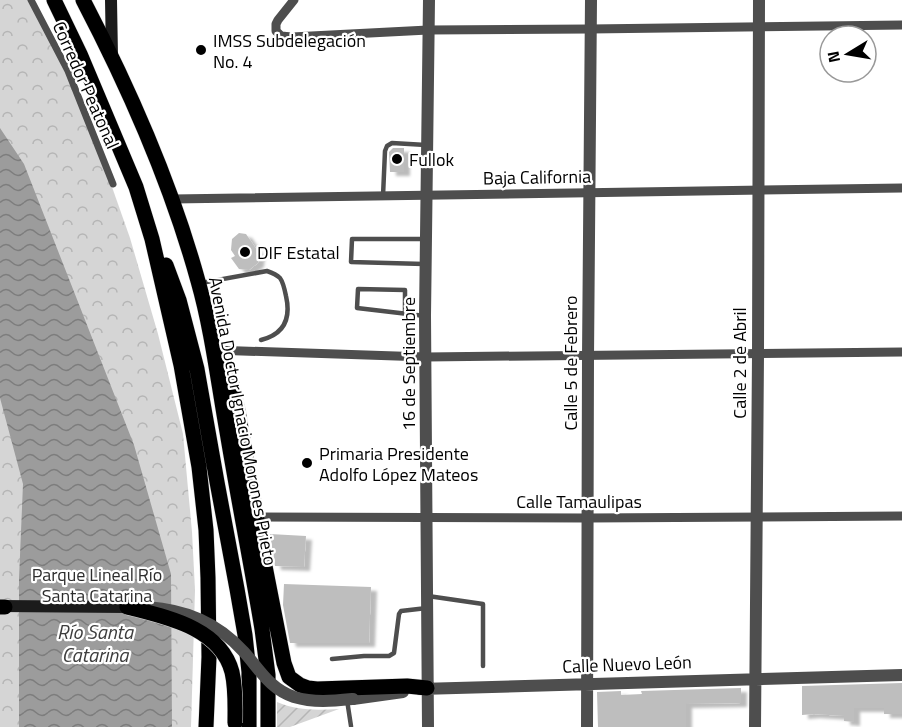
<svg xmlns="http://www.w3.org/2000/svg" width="902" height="727" font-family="'Titillium Web',sans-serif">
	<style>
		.park { fill: url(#park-crowns) }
		.garden { fill: url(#garden-furrows) }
		.water { fill: url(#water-waves) }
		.building { fill: #bebebe; filter: url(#shadow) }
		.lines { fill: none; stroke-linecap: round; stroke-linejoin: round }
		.trunk-casing { stroke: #dbdbdb; stroke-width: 16 }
		.service { stroke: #4e4e4e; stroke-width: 4.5 }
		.pedestrian { stroke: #4e4e4e; stroke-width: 7 }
		.minor { stroke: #4e4e4e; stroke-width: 9 }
		.tertiary { stroke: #4e4e4e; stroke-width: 12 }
		.secondary { stroke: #1b1b1b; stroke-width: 12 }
		.trunk { stroke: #000; stroke-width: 15 }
		.trunk-bridge-casing { stroke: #dbdbdb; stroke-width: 16; stroke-linecap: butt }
		.tertiary-bridge { stroke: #4e4e4e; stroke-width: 12 }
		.trunk-bridge { stroke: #000; stroke-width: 15 }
		.poi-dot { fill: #000; stroke: #fff; stroke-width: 2 }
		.labels { text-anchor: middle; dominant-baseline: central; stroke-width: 4.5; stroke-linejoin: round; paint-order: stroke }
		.poi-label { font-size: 18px; fill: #000; stroke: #fff; text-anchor: start }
		.street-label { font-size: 18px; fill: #000; stroke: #fff }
		.park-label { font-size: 18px; fill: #2c2c2c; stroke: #fff }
		.water-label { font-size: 20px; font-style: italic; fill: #3d3d3d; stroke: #fff }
	</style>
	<defs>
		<pattern id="park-crowns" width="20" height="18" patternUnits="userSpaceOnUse" patternTransform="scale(1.5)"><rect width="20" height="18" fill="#d5d5d5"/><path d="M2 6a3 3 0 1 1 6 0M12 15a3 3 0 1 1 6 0" fill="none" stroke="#b5b5b5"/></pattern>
		<pattern id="garden-furrows" width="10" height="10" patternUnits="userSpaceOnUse" patternTransform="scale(1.5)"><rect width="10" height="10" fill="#d5d5d5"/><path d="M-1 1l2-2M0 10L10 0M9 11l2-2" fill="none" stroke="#b5b5b5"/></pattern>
		<pattern id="water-waves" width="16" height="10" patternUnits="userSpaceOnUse" patternTransform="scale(1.5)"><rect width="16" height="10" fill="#9c9c9c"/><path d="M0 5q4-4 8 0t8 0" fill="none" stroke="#7d7d7d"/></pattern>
		<filter id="shadow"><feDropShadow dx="6" dy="4" stdDeviation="1.5" flood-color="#0004"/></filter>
	</defs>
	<rect width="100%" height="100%" fill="#fff"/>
	<path class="park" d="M 0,0 L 28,0 L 63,64 L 100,153 L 130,238 L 158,334 L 183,434 L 192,532 L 195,590 L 191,727 L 0,727 Z"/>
	<path class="garden" d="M 277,702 C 297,711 317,710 339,709 L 290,727 L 277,727 Z"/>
	<path class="water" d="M 0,128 L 24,164 L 134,445 L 171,574 L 172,727 L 19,727 L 19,579 L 23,484 L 0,398 Z"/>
	<path class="building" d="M 393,148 L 404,148 L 404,172 L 390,172 L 389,152 Z
		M 239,233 L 246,234 L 259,253 L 258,263 L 249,270 L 239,269 L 231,258 L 235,256 L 231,250 L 232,239 Z
		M 270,534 L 306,536 L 304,567 L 275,566 Z
		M 284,584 L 371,587 L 369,643 L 290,643 L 283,605 Z
		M 902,683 L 902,714 L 884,714 L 884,708 L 854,708 L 854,722 L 844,721 L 844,716 L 814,714 L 802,715 L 802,686 Z
		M 741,688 L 741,703 L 686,704 L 686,727 L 598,727 L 597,692 L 621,691 L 621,695 L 642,694 L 641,691 Z"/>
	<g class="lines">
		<g class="trunk-casing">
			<path id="trunk" d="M 54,0 L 80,54 L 136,187 L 152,239 L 181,365 L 199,467 L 206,530 L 208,578 L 209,657 L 206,727
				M 83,0 C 130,90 171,183 198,281 C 212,330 218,382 227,432 C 238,498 251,563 262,629 L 268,675 L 268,727
				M 166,265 L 179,300 L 197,369 L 217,482 L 237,589 L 245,635 L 249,672 L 249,727
				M 217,358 L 227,371 L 232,385 L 238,411 L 265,566 L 284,663 L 289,677 L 300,685 L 308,688 L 317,689 L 407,686 L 427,688
				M 0,607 L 5,607"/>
		</g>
		<path class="service" d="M 383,196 L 385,151 L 387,146 L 392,143 L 426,145
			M 424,264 L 351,262 L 352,239 L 425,239
			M 201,283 L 267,271 C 270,272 277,275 280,278 C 283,282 285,291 286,296 C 291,318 285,334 261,340
			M 405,314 L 405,290 L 358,289 L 357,308 L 425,316
			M 428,596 L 483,604 L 483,666
			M 332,659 L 364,656 L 389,656 L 394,653 L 399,614 L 401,611 L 427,608
			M 347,700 L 351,726"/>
		<path class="pedestrian" d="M 31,0 L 68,71 L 113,184"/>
		<path class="minor" d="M 294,0 L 278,20 L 276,24 L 276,31 L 281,36 L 292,37 L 428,30 L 590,29 L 902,25
			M 173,199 L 902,188
			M 213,350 L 426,357 L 902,352
			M 256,517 L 588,518 L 902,516"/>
		<path class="tertiary" d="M 420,689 L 902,675
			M 353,699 L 403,692
			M 428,727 L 425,316 L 429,0
			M 587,727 L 588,356 L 591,0
			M 755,727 L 758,355 L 759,0"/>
		<path class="secondary" d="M 111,0 L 112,56
			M 0,606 L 127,607"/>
		<use href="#trunk" class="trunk"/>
		<g class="trunk-bridge-casing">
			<path id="trunk-bridge" d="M 127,607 C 165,617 220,627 232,672 C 236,689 235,706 235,723"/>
		</g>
		<path class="tertiary-bridge" d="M 147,607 C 186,610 217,622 244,652 C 260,670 270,689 294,697 C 314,703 333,701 353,699"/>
		<use href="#trunk-bridge" class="trunk-bridge"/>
	</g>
	<g class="poi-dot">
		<circle cx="201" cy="50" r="6"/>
		<circle cx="397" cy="159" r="6"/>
		<circle cx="245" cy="252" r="6"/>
		<circle cx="307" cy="463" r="6"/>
	</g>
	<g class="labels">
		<g class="poi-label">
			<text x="213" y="40">IMSS Subdelegación<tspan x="213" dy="21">No. 4</tspan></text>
			<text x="409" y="159">Fullok</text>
			<text x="257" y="252">DIF Estatal</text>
			<text x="319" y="453">Primaria Presidente<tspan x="319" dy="21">Adolfo López Mateos</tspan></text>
		</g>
		<g class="street-label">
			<text transform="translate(86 85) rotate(66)">Corredor Peatonal</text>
			<text transform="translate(537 177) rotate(-1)">Baja California</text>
			<text transform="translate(570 363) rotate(-90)">Calle 5 de Febrero</text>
			<text transform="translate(739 363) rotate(-90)">Calle 2 de Abril</text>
			<text transform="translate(408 364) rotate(-90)">16 de Septiembre</text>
			<text transform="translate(243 421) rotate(79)">Avenida Doctor Ignacio Morones Prieto</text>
			<text x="579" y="501">Calle Tamaulipas</text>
			<text transform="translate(627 664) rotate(-2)">Calle Nuevo León</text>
		</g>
		<g class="park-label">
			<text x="97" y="574">Parque Lineal Río<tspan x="97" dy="21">Santa Catarina</tspan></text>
		</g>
		<g class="water-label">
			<text x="95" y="631">Río Santa<tspan x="95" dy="23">Catarina</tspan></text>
		</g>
	</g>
	<g transform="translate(848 54) rotate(259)"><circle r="28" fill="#ffffff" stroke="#999999" stroke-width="1.5"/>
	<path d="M0-4.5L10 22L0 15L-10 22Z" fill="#000000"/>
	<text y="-9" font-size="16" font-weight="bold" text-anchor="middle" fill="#000000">N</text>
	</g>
</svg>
